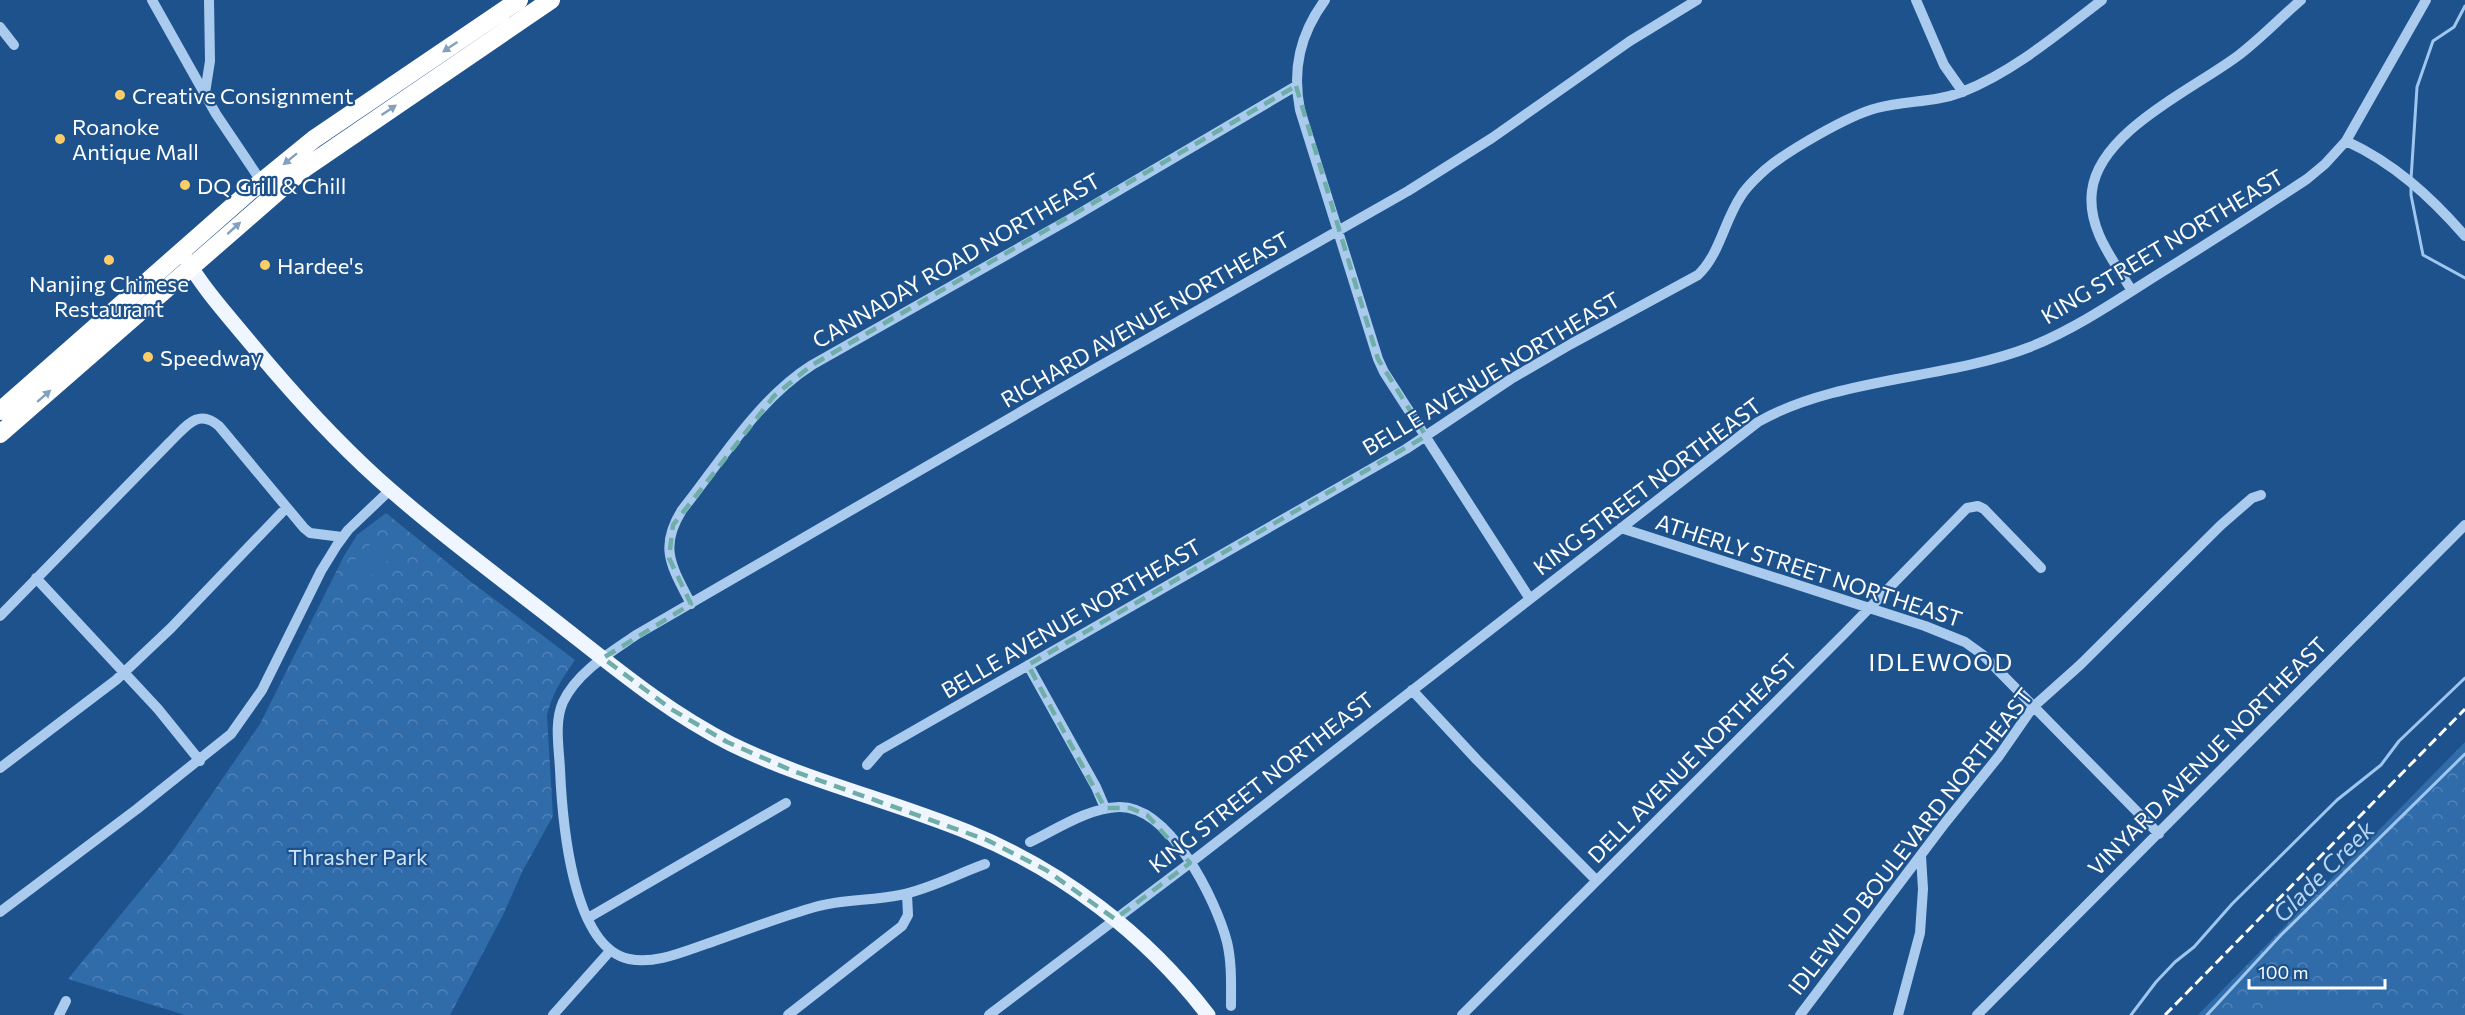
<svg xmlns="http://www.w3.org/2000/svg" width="2465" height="1015" font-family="Commissioner,sans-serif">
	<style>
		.forest { fill: url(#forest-crowns) }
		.garden { fill: #316caa }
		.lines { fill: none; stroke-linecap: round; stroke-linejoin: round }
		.stream { stroke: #9ec6ee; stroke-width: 3 }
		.minor { stroke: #aacbed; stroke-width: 10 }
		.major { stroke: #f0f6ff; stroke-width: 15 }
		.highway { stroke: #fff; stroke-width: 18 }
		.rail { stroke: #fff; stroke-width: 3; stroke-dasharray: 10 4.5; stroke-linecap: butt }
		.oneway { fill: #83a0c0 }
		.marked { fill: none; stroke: #6fada8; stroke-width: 4.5; stroke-dasharray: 12 8; stroke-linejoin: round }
		.poi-dot { fill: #fccc69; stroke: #1d528d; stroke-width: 2 }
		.labels { text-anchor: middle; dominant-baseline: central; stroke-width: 4.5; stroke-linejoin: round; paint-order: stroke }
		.poi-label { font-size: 22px; fill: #fff; stroke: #1d528d; text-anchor: start }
		.street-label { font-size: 22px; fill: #fff; stroke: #1d528d }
		.park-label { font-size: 22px; fill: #d0e4f9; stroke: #1d528d }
		.neighbourhood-label { font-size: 24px; letter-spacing: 1.5px; fill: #fff; stroke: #1d528d }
		.water-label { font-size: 24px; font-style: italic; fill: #b6d5f4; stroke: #1d528d }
	</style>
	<defs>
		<pattern id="forest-crowns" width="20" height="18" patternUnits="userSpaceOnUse" patternTransform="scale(1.5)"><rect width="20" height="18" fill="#316caa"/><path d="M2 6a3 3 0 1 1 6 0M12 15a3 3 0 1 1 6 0" fill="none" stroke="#5082b7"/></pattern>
	</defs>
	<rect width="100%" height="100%" fill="#1d528d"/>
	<path class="forest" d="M 386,513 L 470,581 L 575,660 C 563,677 551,695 547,716 L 553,816 L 522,872 L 503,915 L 450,1015 L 185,1015 L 68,979 L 172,852 L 260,724 L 344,556 L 357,535 Z
		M 2465,742 L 2465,1015 L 2198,1015 Z"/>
	<path class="garden" d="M 376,539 L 392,556 L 362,585 L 346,568 Z
		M 2315,995 L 2357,1005 L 2372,1015 L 2269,1015 L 2264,999 Z"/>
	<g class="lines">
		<path class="stream" d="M 2411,179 L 2417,87 L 2433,41 L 2454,27 L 2465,6
			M 2411,185 L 2411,195 L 2423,255 L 2465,278
			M 2131,1015 L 2156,982 L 2175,962 L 2194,947 L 2232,904 L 2337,800 L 2381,765 L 2399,741 L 2465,678
			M 2207,1015 L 2281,935 L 2465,754"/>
		<path class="minor" d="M 152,0 L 216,114 L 263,184
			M 1325,0 C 1300,34 1292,69 1300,110 L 1378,359 L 1384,372 L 1530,599
			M 1916,0 L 1944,65 L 1963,92
			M 0,27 L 14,45
			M 205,93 L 210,61 L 209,0
			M 2346,141 C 2394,163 2431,197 2465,236
			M 2132,291 C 2114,261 2087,229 2092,191 C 2099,131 2194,89 2239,55 C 2261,38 2280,18 2301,0
			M 1621,528 L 1925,626 L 1965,642 L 1983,655 L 2159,834
			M 36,578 L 158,709 L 200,761
			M 691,604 C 672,567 658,548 682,510 C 721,461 758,399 812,365 L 1070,219 L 1296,86
			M 0,616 L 169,443 C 185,428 197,407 219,426 L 304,528 L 310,533 L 342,537
			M 1028,665 L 1096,787 L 1105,808
			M 1412,690 L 1477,760 L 1596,880
			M 867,765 L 880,750 L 1406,449 L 1511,379 L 1571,344 L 1698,275 C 1720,254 1724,221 1741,196 C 1747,186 1757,177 1766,169 C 1789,150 1849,115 1877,108 C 1905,100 1934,103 1962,92 C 2013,72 2059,33 2102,0
			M 0,768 L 116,680 L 171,628 L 286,508
			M 1030,842 C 1057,829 1088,808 1119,807 C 1170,806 1216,900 1227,942 C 1232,963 1231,985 1231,1006
			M 985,864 C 957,874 930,889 900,895 C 872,901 843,899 815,907 C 780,917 746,930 712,942 C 687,950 656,965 629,959 C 571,947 562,816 560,769 C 559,748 554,722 563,702 C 577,672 610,653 636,635 L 1098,367 L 1408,191 L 1492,138 L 1630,41 L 1697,0
			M 0,912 L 137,809 L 231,734 L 262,690 L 321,571 L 337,545 L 348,530 L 390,490
			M 588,918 L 786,803
			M 59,1015 L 66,1001
			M 553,1015 L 610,951
			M 788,1015 L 902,926 L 908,915 L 907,894
			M 989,1015 L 1190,863 L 1758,422 C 1837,377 1945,380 2030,347 C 2075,329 2116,301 2157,275 C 2207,244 2257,212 2307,179 L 2325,164 L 2346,141 L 2426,0
			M 1462,1015 L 1844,634 L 1967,508 L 1978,506 L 1984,509 L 2041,568
			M 1800,1015 L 1945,823 L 1999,756 L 2033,707 L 2080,665 L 2221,525 L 2252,498 L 2261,495
			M 1898,1015 L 1920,933 L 1923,889 L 1921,856
			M 1977,1015 L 2465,525"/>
		<path class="major" d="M 186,259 C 205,291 230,318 253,346 C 292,393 333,438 378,479 C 433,528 492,572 550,617 C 608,662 665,711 731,744 C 807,781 890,800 968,832 C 1062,870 1146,934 1208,1015"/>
		<path class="highway" d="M 0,411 L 250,191 L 314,139 L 519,0
			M 0,434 L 305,168 L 551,0"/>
		<path class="rail" d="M 2165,1015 L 2465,709"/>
	</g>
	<defs><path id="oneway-solid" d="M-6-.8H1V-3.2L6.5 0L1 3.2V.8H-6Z" transform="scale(1.5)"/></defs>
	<g class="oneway">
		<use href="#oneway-solid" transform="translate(450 47) rotate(146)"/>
		<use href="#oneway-solid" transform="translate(389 110) rotate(-34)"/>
		<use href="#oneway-solid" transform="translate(290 159) rotate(141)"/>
		<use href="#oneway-solid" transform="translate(234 228) rotate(-42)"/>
		<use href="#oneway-solid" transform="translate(44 396) rotate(-41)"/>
	</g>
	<path class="marked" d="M 1296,86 L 1378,359 L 1426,436 L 1028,665 L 1105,808 L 1130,808 L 1147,815 L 1190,863 L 1115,919 L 1046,870 L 987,840 L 793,771 L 727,742 L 671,709 L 603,658 L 691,604 L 669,558 L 673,525 L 774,396 L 812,365 Z"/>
	<g class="poi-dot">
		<circle cx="120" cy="95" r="6"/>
		<circle cx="60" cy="139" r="6"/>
		<circle cx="185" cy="185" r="6"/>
		<circle cx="109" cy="260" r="6"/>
		<circle cx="265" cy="265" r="6"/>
		<circle cx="148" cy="357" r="6"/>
	</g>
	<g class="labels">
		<g class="poi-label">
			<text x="132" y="95">Creative Consignment</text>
			<text x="72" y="126">Roanoke<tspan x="72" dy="25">Antique Mall</tspan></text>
			<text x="197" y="185">DQ Grill &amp; Chill</text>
			<text x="277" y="265">Hardee's</text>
			<text x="109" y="283" text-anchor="middle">Nanjing Chinese<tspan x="109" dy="25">Restaurant</tspan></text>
			<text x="160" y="357">Speedway</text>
		</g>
		<g class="street-label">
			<text transform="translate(2162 246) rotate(-31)">KING STREET NORTHEAST</text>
			<text transform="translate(956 260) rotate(-30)">CANNADAY ROAD NORTHEAST</text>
			<text transform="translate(1145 319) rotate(-30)">RICHARD AVENUE NORTHEAST</text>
			<text transform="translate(1491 373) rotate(-31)">BELLE AVENUE NORTHEAST</text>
			<text transform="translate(1647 486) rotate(-37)">KING STREET NORTHEAST</text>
			<text transform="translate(1809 570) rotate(18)">ATHERLY STREET NORTHEAST</text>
			<text transform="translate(1071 618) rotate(-30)">BELLE AVENUE NORTHEAST</text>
			<text transform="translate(2207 756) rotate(-45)">VINYARD AVENUE NORTHEAST</text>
			<text transform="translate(1692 758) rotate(-45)">DELL AVENUE NORTHEAST</text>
			<text transform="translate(1261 782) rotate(-38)">KING STREET NORTHEAST</text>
			<text transform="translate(1910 841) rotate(-52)">IDLEWILD BOULEVARD NORTHEAST</text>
		</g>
		<g class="park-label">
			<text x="358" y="856">Thrasher Park</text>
		</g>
		<g class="neighbourhood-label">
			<text x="1941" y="661">IDLEWOOD</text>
		</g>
		<g class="water-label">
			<text transform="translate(2323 871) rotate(-45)">Glade Creek</text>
		</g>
	</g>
	<path d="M2249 979v9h136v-9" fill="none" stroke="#ffffff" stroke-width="3"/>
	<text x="2258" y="979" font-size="18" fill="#ffffff" stroke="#1d528d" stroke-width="4.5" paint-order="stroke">100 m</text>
</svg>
